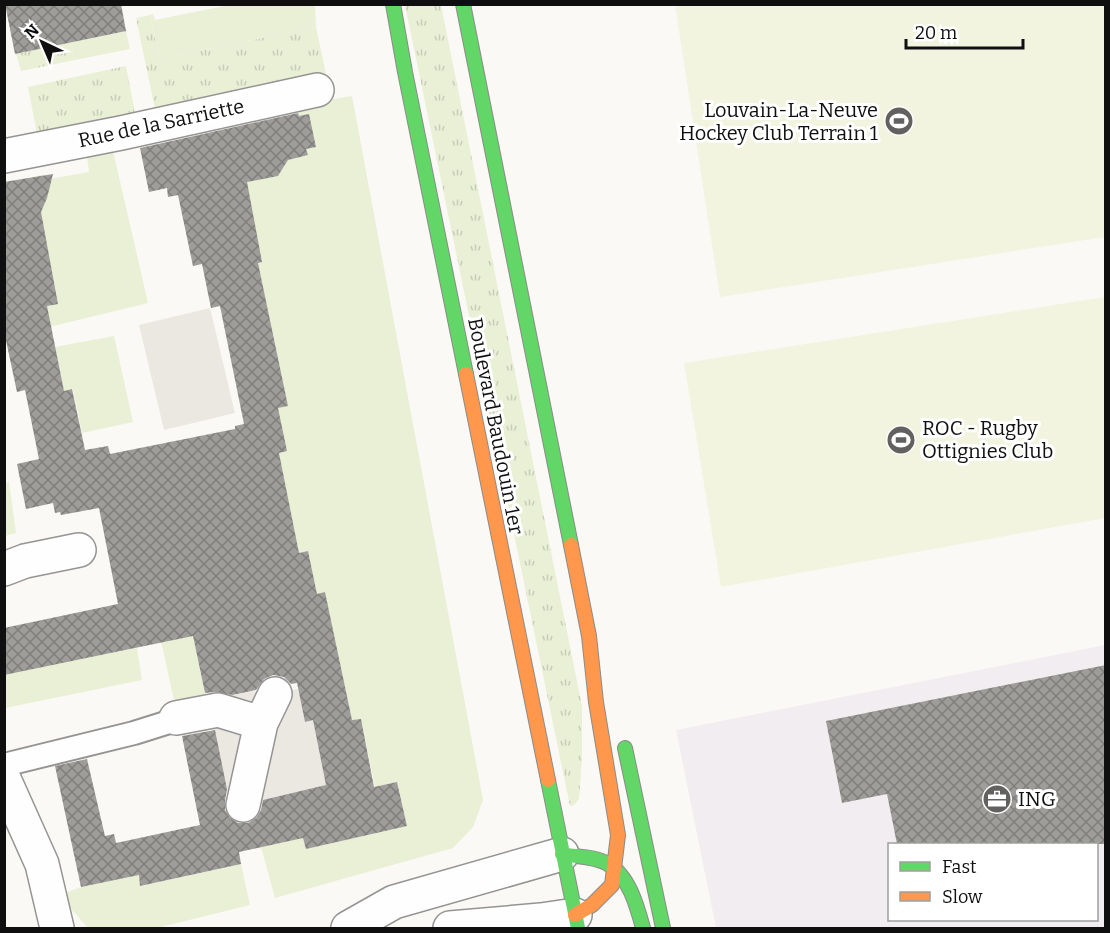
<svg xmlns="http://www.w3.org/2000/svg" width="1110" height="933" font-family="Bitter,serif">
	<style>
		.industrial { fill: #f2edf1; fill-rule: evenodd }
		.grass { fill: url(#grass-tufts) }
		.garden { fill: #e9f0d6 }
		.pitch { fill: #f2f4e0 }
		.plaza { fill: #ebe7e1 }
		.building { fill: url(#building-cross-hatch) }
		.lines { fill: none; stroke-linecap: round; stroke-linejoin: round }
		.lane-casing { stroke: #959493; stroke-width: 26 }
		.street-casing { stroke: #959493; stroke-width: 36 }
		.fast-casing { stroke: #8c8b89; stroke-width: 16 }
		.slow-casing { stroke: #8c8b89; stroke-width: 16 }
		.lane { stroke: #fefefe; stroke-width: 22 }
		.street { stroke: #fefefe; stroke-width: 33 }
		.fast { stroke: #63d668; stroke-width: 14 }
		.slow { stroke: #ff974d; stroke-width: 14 }
		.labels { text-anchor: middle; dominant-baseline: central; stroke-width: 6; stroke-linejoin: round; paint-order: stroke }
		.poi-label { font-size: 20px; fill: #0f0f0f; stroke: #fff; text-anchor: start }
		.street-label { font-size: 20px; fill: #0f0f0f; stroke: #fff }
	</style>
	<defs>
		<pattern id="grass-tufts" width="24" height="20" patternUnits="userSpaceOnUse" patternTransform="scale(1.5)"><rect width="24" height="20" fill="#e9f0d6"/><path d="M3 7l-1-3M5 7V3M7 7l1-3M15 17l-1-3M17 17v-4M19 17l1-3" fill="none" stroke="#c7cdb6"/></pattern>
		<pattern id="building-cross-hatch" width="8" height="8" patternUnits="userSpaceOnUse" patternTransform="scale(1.5)"><rect width="8" height="8" fill="#9f9d9a"/><path d="M0 0l8 8M0 8l8-8" fill="none" stroke="#807e7c"/></pattern>
	</defs>
	<rect width="100%" height="100%" fill="#fbf9f5"/>
	<path class="industrial" d="M 1105,645 L 1105,928 L 716,928 L 676,730 ZM 890,844 L 1096,844 L 1096,920 L 890,920 Z"/>
	<path class="grass" d="M 405,5 L 441,5 L 582,706 L 582,758 L 579,799 L 574,805 L 570,806 Z
		M 150,15 L 160,59 L 316,27 L 326,74 L 155,109 L 136,18 Z
		M 71,42 L 75,60 L 21,71 L 16,54 Z
		M 126,66 L 135,113 L 37,134 L 28,87 Z"/>
	<path class="garden" d="M 234,4 L 315,5 L 316,27 L 160,59 L 150,15 L 153,14 L 155,20 Z
		M 126,31 L 130,49 L 75,60 L 71,42 Z
		M 352,96 L 483,800 L 473,827 L 453,848 L 275,898 L 261,847 L 303,838 L 306,849 L 407,825 L 397,782 L 375,787 L 361,719 L 352,720 L 325,593 L 317,594 L 308,551 L 299,553 L 279,453 L 287,451 L 278,408 L 288,406 L 267,306 L 250,265 L 262,262 L 255,227 L 207,179 L 253,180 L 278,176 L 286,164 L 285,161 L 308,155 L 306,149 L 316,146 L 309,115 L 299,116 L 296,105 Z
		M 111,142 L 148,303 L 41,329 L 37,308 L 58,303 L 48,250 L 36,210 L 44,205 L 48,193 C 46,186 39,180 32,177 L 42,175 L 49,179 L 89,172 L 86,149 Z
		M 114,336 L 133,422 L 82,433 L 73,389 L 64,391 L 55,347 Z
		M 9,481 L 16,533 L 5,536 L 5,485 Z
		M 179,569 L 206,699 L 175,705 L 156,618 Z
		M 137,648 L 142,680 L 5,708 L 4,660 L 49,665 Z
		M 241,864 L 250,905 L 157,928 L 88,928 L 71,909 L 65,893 L 81,887 L 139,875 L 141,886 Z"/>
	<path class="pitch" d="M 675,5 L 1105,5 L 1105,237 L 720,297 Z
		M 1105,297 L 1105,518 L 721,587 L 684,363 Z"/>
	<path class="plaza" d="M 210,308 L 235,413 L 164,430 L 139,325 Z
		M 298,689 L 305,722 L 313,720 L 331,795 L 285,795 L 231,808 L 213,720 L 206,699 L 251,691 L 275,694 Z"/>
	<path class="building" d="M 5,4 L 121,4 L 126,31 L 15,54 Z
		M 298,113 L 299,116 L 309,114 L 316,147 L 306,149 L 308,155 L 288,160 L 278,176 L 247,182 L 262,262 L 258,263 L 288,406 L 278,408 L 287,451 L 279,453 L 299,553 L 308,551 L 317,594 L 325,592 L 352,720 L 361,719 L 374,787 L 397,782 L 407,826 L 306,849 L 303,838 L 239,852 L 241,864 L 140,886 L 139,875 L 81,887 L 55,766 L 87,759 L 105,836 L 114,834 L 116,843 L 200,825 L 182,736 L 215,730 L 227,789 L 225,801 L 225,810 L 230,818 L 238,823 L 248,823 L 256,818 L 261,810 L 263,800 L 326,785 L 313,720 L 305,722 L 297,683 L 291,684 L 284,677 L 273,675 L 264,679 L 256,690 L 232,695 L 215,692 L 205,693 L 193,636 L 4,675 L 4,628 L 118,604 L 99,508 L 61,515 L 60,512 L 55,513 L 53,503 L 26,509 L 17,464 L 39,459 L 25,390 L 17,392 L 4,331 L 4,182 L 53,174 L 47,198 L 41,212 L 58,304 L 47,306 L 64,391 L 72,389 L 85,450 L 108,446 L 110,454 L 235,429 L 235,426 L 244,424 L 220,306 L 211,308 L 202,264 L 193,266 L 178,195 L 168,197 L 167,188 L 149,192 L 140,148 Z
		M 1106,665 L 1106,844 L 897,844 L 887,794 L 842,803 L 826,721 Z"/>
	<g class="lines">
		<g class="lane-casing">
			<path id="lane" d="M 4,765 L 134,733 L 169,722 L 176,718"/>
		</g>
		<g class="street-casing">
			<path id="street" d="M 4,156 L 121,133 L 317,90
				M 4,569 L 25,561 L 79,550
				M 176,718 L 218,710 L 261,723 L 243,805
				M 261,723 L 275,694
				M 4,779 L 42,864 L 57,928
				M 348,928 L 394,902 L 562,854
				M 450,928 L 541,920 L 575,915"/>
		</g>
		<g class="fast-casing">
			<path id="fast" d="M 393,4 L 405,72 L 466,374
				M 463,4 L 571,545
				M 625,748 L 663,928
				M 548,780 L 578,928
				M 562,854 C 576,857 595,856 608,864 C 629,876 637,906 643,928"/>
		</g>
		<g class="slow-casing">
			<path id="slow" d="M 466,374 L 548,780
				M 571,545 L 589,636 L 596,702 L 618,835 L 612,885 L 592,905 L 575,915"/>
		</g>
		<use href="#lane" class="lane"/>
		<use href="#street" class="street"/>
		<use href="#fast" class="fast"/>
		<use href="#slow" class="slow"/>
	</g>
	<defs>
		<g id="stadium-disc" transform="scale(1.5)"><circle r="9.5" fill="#626160" stroke="#fff"/><path d="M0-5a6.5 5 0 1 0 0 10a6.5 5 0 1 0 0-10ZM-3.5-1.8h7v3.6h-7Z" fill="#fff"/></g>
		<g id="office-disc" transform="scale(1.5)"><circle r="9.5" fill="#626160" stroke="#fff"/><path d="M-6-3h4V-5.5h4V-3h4V5H-6ZM-1-4.5V-3h2v-1.5ZM-6 0V1H6V0Z" fill="#fff"/></g>
	</defs>
	<g fill-rule="evenodd">
		<use href="#stadium-disc" x="899" y="121"/>
		<use href="#stadium-disc" x="901" y="440"/>
		<use href="#office-disc" x="997" y="799"/>
	</g>
	<g class="labels">
		<g class="poi-label">
			<text x="878" y="110" text-anchor="end">Louvain-La-Neuve<tspan x="878" dy="23">Hockey Club Terrain 1</tspan></text>
			<text x="922" y="428">ROC - Rugby<tspan x="922" dy="23">Ottignies Club</tspan></text>
			<text x="1018" y="799">ING</text>
		</g>
		<g class="street-label">
			<text transform="translate(161 123) rotate(-12)">Rue de la Sarriette</text>
			<text transform="translate(496 426) rotate(79)">Boulevard Baudouin 1er</text>
		</g>
	</g>
	<rect width="1110" height="933" fill="none" stroke="#0f0f0f" stroke-width="12"/>
	<rect x="888" y="843" width="210" height="78" fill="#ffffff" stroke="#9f9f9f" stroke-width="1.5"/>
	<rect x="900" y="862" width="30" height="9" fill="#63d668" stroke="#9f9f9f" stroke-width="1.5"/>
	<text x="942" y="873" font-size="18" fill="#0f0f0f">Fast</text>
	<rect x="900" y="892" width="30" height="9" fill="#ff974d" stroke="#9f9f9f" stroke-width="1.5"/>
	<text x="942" y="903" font-size="18" fill="#0f0f0f">Slow</text>
	<g transform="translate(42 42) rotate(316)" stroke="#ffffff" stroke-width="4.5" paint-order="stroke">
	<path d="M0-4.5L10 22L0 15L-10 22Z" fill="#0f0f0f"/>
	<text y="-9" font-size="16" font-weight="bold" text-anchor="middle" fill="#0f0f0f">N</text>
	</g>
	<path d="M906 39v9h117v-9" fill="none" stroke="#0f0f0f" stroke-width="3"/>
	<text x="915" y="39" font-size="18" fill="#0f0f0f" stroke="#ffffff" stroke-width="4.5" paint-order="stroke">20 m</text>
</svg>
